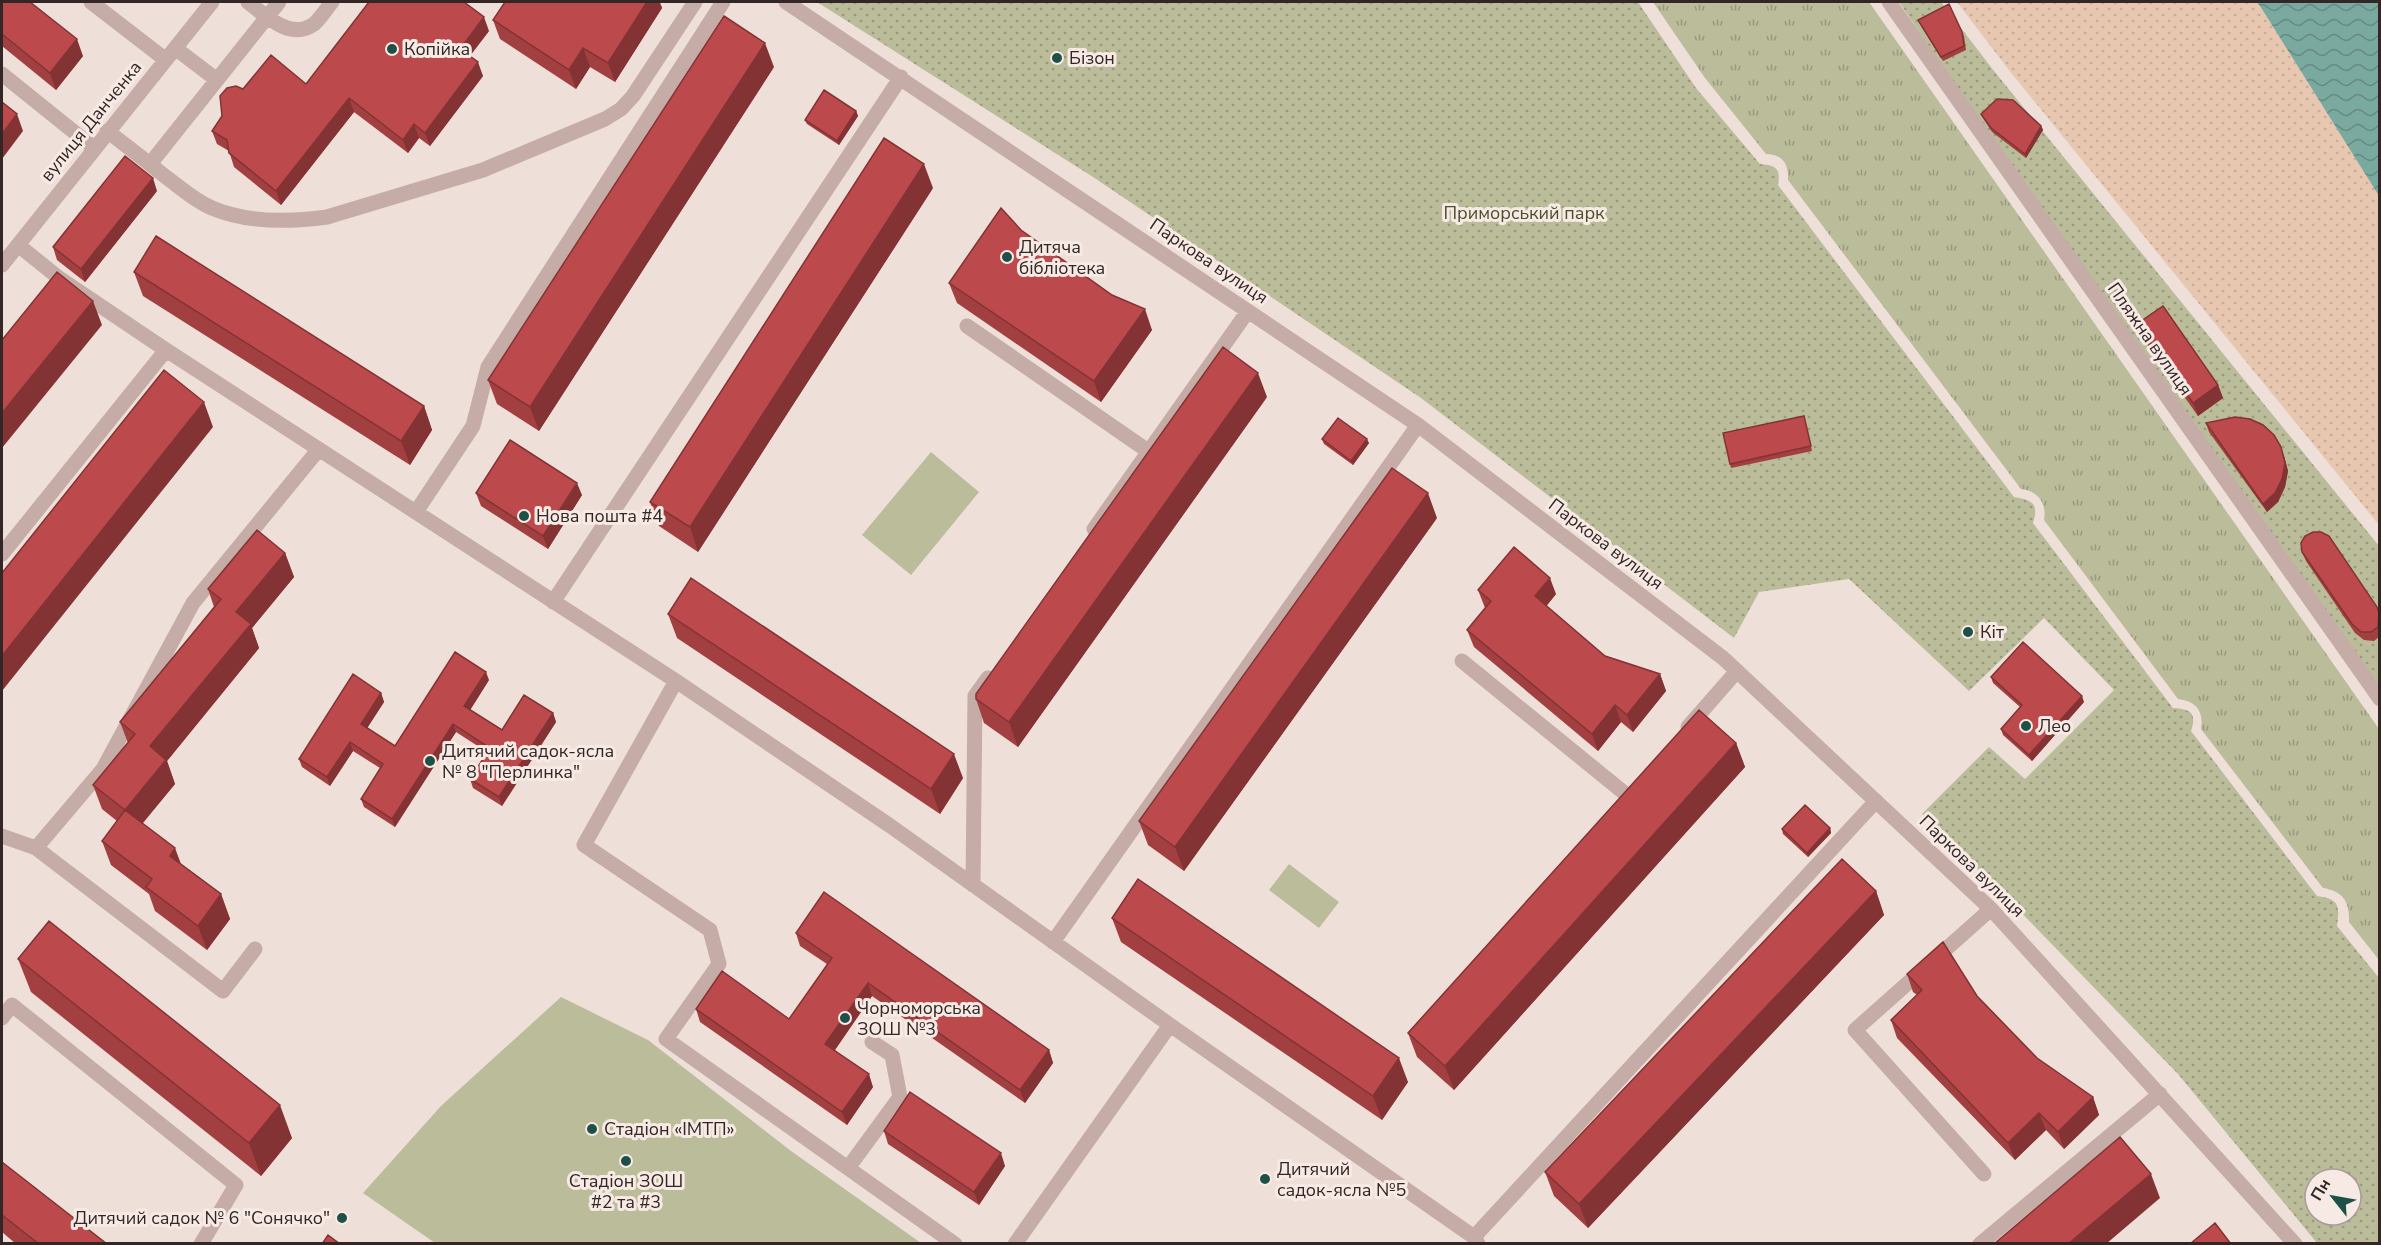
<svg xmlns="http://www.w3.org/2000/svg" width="2381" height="1245" font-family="'Nunito Sans',sans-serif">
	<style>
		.grass { fill: url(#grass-tufts) }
		.sand { fill: url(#sand-dots) }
		.park { fill: url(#park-dots); fill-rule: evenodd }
		.pitch { fill: #babc9a }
		.water { fill: url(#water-waves) }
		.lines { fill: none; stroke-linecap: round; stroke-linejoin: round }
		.minor { stroke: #c6aca6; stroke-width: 15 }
		.wall { fill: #a23f40 }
		.shaded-wall { fill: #843334 }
		.building { fill: #bc494b; stroke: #843334; stroke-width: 1.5 }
		.poi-dot { fill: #1f5047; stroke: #f7eae4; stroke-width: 2 }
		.labels { text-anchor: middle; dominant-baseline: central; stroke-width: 6; stroke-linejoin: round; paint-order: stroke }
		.poi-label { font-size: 18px; fill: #322726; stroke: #f7eae4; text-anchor: start }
		.street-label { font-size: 18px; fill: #322726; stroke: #f7eae4 }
		.park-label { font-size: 18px; fill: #4b4f2c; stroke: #f7eae4 }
	</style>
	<defs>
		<pattern id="grass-tufts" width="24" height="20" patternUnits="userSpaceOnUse" patternTransform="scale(1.5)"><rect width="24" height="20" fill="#babc9a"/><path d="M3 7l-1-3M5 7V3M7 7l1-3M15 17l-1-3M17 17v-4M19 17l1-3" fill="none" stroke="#98997d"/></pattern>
		<pattern id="sand-dots" width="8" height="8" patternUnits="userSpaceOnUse" patternTransform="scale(1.5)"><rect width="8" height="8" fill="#e8c7b1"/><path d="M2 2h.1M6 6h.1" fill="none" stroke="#c7ab98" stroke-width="1.8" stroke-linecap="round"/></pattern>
		<pattern id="park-dots" width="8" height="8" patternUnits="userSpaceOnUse" patternTransform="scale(1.5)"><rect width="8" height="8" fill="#babc9a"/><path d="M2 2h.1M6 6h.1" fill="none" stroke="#98997d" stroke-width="1.8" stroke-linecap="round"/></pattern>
		<pattern id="water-waves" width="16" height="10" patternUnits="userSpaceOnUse" patternTransform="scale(1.5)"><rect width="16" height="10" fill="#7aa99f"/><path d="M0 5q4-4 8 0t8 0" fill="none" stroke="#658a81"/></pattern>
	</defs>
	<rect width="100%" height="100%" fill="#efdfd9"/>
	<path class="grass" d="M 1653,2 L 1869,2 L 2379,729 L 2379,960 L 2349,922 C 2350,902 2343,891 2323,888 L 2201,729 C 2204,711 2196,701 2178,699 L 2044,520 C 2047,503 2038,491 2021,489 L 1788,180 C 1789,165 1783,154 1766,154 L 1705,78 Z"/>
	<path class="sand" d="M 1957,2 L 2256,2 L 2260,6 L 2379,196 L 2379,525 L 2008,69 Z"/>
	<path class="park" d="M 817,2 L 1638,2 L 1696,88 L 1760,164 C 1776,165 1781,169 1778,185 L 2014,497 C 2033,500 2039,504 2033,523 L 2173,708 C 2191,709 2197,713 2191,731 L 2317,896 C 2339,899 2340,905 2337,926 L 2379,978 L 2379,1243 L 2317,1243 L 2178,1074 L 2006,897 L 1922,814 L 1989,747 L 2025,779 L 2114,690 L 2044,618 L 1969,691 L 1849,579 L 1759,592 L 1734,638 L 1421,398 L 1093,177 ZM 2315,1179 L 2351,1179 L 2351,1215 L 2315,1215 Z
		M 1899,2 L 1941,2 L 1994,71 L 2379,546 L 2379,688 L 1962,95 Z"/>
	<path class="pitch" d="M 931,452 L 979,492 L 911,575 L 862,535 Z
		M 1289,864 L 1339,902 L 1319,928 L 1269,890 Z
		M 561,997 L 648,1040 L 791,1151 L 921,1243 L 435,1243 L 363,1193 L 441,1106 Z"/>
	<path class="water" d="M 2256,2 L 2379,2 L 2379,196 L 2260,6 Z"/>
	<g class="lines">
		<path class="minor" d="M 91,2 L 166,60
			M 248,2 C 266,16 291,41 314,24 C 321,18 327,8 332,2
			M 786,2 L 1418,425 L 1723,658 L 1991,909 L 2295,1244
			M 1889,2 L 2380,699
			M 175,48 L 217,80
			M 2,74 L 94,148
			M 107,131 C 127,146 146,161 166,177 C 181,188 195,201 212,208 C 247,223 290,222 327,217 L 483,170 L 605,119 L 621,109 L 633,96 L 695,2
			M 150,164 L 279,2
			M 18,245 L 59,278 L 166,350 L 676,681 L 889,825 L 1170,1025 L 1474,1237 L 1478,1244
			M 2,265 L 212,2
			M 967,326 L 1148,451
			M 416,512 L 473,426 L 488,367 L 723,2
			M 1094,529 L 1248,311
			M 2,554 L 166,350
			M 553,602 L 901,77
			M 1462,661 L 1628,796
			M 676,681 L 584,845 L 710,930 L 719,964 L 666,1039 L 955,1244
			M 1688,727 L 1737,671
			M 2,836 L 36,848 L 223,991 L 255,949
			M 36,848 L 103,769 L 193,603 L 319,449
			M 973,885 L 975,696 L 988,678
			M 1053,942 L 1418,425
			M 2,1018 L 12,1005 L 236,1185 L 201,1244
			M 848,1168 L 900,1097 L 892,1055 L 872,1042
			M 1984,1174 L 1855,1030 L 1991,909
			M 1474,1237 L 1876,801
			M 1015,1244 L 1170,1025
			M 1980,1244 L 2160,1094"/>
	</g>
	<path class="wall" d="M 2,2 L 83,56 L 56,90 L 2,46 Z
		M 505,2 L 661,2 L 660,3 L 662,8 L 615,82 L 590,67 L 576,89 L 500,39 L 493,20 Z
		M 1918,20 L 1962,32 L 1964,36 L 1966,50 L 1943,61 L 1920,24 Z
		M 489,31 L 470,56 L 483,76 L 430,146 L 419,138 L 408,153 L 354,112 L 281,205 L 234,167 L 229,151 L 217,144 L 212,131 L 306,84 Z
		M 774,67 L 539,431 L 497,404 L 488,380 Z
		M 856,111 L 858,116 L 839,145 L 807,124 L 805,120 Z
		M 1981,114 L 2041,126 L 2043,130 L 2026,158 L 1992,132 L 1983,118 Z
		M 933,188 L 698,552 L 659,526 L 650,502 Z
		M 157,191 L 85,282 L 57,260 L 53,247 Z
		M 1021,230 L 1152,330 L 1101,402 L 957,303 L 949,283 Z
		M 134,272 L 424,406 L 432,430 L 410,465 L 143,296 Z
		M 2137,324 L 2218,385 L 2223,398 L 2198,416 L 2142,337 Z
		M 1267,397 L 1018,747 L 984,723 L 976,699 Z
		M 1804,416 L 1812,451 L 1731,468 L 1730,464 Z
		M 2206,423 L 2284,456 L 2288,471 L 2285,487 L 2278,502 L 2267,512 L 2209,432 Z
		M 1322,439 L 1369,443 L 1353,465 L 1324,444 Z
		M 476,493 L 582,495 L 548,549 L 481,506 Z
		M 1437,518 L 1184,871 L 1148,845 L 1139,821 Z
		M 2302,552 L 2379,613 L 2379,637 L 2374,641 L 2364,640 L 2355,633 L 2306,561 Z
		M 285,553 L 294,577 L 252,628 L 259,648 L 167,761 L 175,784 L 142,823 L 181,865 L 221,894 L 230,919 L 207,950 L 155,911 L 149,894 L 111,865 L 102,841 L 117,821 L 102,809 L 93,785 L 128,743 L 120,722 L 214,607 L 208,589 Z
		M 1478,590 L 1556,594 L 1546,606 L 1605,656 L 1660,674 L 1666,691 L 1633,732 L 1621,722 L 1598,751 L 1474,647 L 1467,630 L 1485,608 Z
		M 668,614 L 963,778 L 940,814 L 677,638 Z
		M 1991,677 L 2084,702 L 2032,761 L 2003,735 L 2001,729 L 2020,707 L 1993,683 Z
		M 489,680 L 470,710 L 502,730 L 553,713 L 556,722 L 502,806 L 473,788 L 470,779 L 487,752 L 456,732 L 395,827 L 364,807 L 361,799 L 380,768 L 353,751 L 330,786 L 302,767 L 299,759 L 381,693 L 384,702 L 367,728 L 395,746 Z
		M 1736,743 L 1745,767 L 1454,1090 L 1417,1057 L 1408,1033 Z
		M 1830,828 L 1831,833 L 1808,857 L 1783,834 L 1782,829 Z
		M 1876,891 L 1884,915 L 1588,1228 L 1554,1196 L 1545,1172 Z
		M 1112,918 L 1408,1082 L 1382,1120 L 1121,942 Z
		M 796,933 L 1049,1050 L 1053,1063 L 1025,1103 L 872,996 L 835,1050 L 873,1087 L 847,1125 L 700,1022 L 696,1009 L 789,1019 L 827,964 L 800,946 Z
		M 18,959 L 292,1138 L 261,1176 L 31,992 Z
		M 1907,974 L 1977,996 L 2037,1058 L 2093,1097 L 2099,1115 L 2064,1149 L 2046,1130 L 2015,1160 L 1897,1038 L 1891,1020 L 1917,995 L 1913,992 Z
		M 884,1131 L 1005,1166 L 979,1205 L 888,1144 Z
		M 2,1162 L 107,1244 L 16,1244 L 2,1232 Z"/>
	<path class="shaded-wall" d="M 647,2 L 661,2 L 660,3 L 662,8 L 615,82 L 608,63 Z
		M 484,17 L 489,31 L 465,62 L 460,49 Z
		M 77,39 L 83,56 L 56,90 L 50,73 Z
		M 765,43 L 774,67 L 539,431 L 530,407 Z
		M 583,48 L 590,67 L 576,89 L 569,70 Z
		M 478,62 L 483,76 L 430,146 L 425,133 Z
		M 349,98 L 354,112 L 281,205 L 276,191 Z
		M 856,111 L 858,116 L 839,145 L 837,141 Z
		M 17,114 L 23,131 L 2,159 L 2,134 Z
		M 414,124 L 419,138 L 408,153 L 403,140 Z
		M 2041,126 L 2043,130 L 2026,158 L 2025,154 Z
		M 924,164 L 933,188 L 698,552 L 690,527 Z
		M 153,178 L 157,191 L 85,282 L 81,269 Z
		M 93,301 L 102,325 L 2,448 L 2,413 Z
		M 1145,309 L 1152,330 L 1101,402 L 1094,381 Z
		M 1258,373 L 1267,397 L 1018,747 L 1009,722 Z
		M 2218,385 L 2223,398 L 2198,416 L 2193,403 Z
		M 204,402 L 213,427 L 2,691 L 2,656 Z
		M 424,406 L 432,430 L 410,465 L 401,441 Z
		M 1367,439 L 1369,443 L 1353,465 L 1351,461 Z
		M 2281,447 L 2284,456 L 2288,471 L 2285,487 L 2278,502 L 2267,512 L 2263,504 Z
		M 577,483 L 582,495 L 548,549 L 543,536 Z
		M 1428,493 L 1437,518 L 1184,871 L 1175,847 Z
		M 285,553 L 294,577 L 252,628 L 259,648 L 167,761 L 175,784 L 134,834 L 125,810 L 150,746 L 236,612 Z
		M 1550,578 L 1556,594 L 1541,613 L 1535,596 Z
		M 486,672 L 489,680 L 467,715 L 464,706 Z
		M 1660,674 L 1666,691 L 1633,732 L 1627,715 Z
		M 381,693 L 384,702 L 364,733 L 361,724 Z
		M 2082,696 L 2084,702 L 2032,761 L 2029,755 Z
		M 1615,705 L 1621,722 L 1598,751 L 1592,734 Z
		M 553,713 L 556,722 L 502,806 L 499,797 Z
		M 453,724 L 456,732 L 395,827 L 392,819 Z
		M 350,742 L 353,751 L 330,786 L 327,777 Z
		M 1736,743 L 1745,767 L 1454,1090 L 1445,1066 Z
		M 954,754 L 963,778 L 940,814 L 931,789 Z
		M 1830,828 L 1831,833 L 1808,857 L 1807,853 Z
		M 175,848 L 184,872 L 170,856 Z
		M 1876,891 L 1884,915 L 1588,1228 L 1579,1204 Z
		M 221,894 L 230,919 L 207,950 L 198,926 Z
		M 868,983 L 872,996 L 830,1057 L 825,1044 Z
		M 1049,1050 L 1053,1063 L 1025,1103 L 1020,1090 Z
		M 1399,1058 L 1408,1082 L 1382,1120 L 1373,1096 Z
		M 869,1074 L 873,1087 L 847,1125 L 842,1112 Z
		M 2093,1097 L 2099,1115 L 2064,1149 L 2058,1132 Z
		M 280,1105 L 292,1138 L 261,1176 L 249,1143 Z
		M 2039,1113 L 2046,1130 L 2015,1160 L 2008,1143 Z
		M 1001,1153 L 1005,1166 L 979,1205 L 974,1192 Z
		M 2151,1174 L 2160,1198 L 2106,1244 L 2068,1244 Z"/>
	<path class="building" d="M 2,2 L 30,2 L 77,39 L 50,73 L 2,34 Z
		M 369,2 L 464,2 L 484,17 L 460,49 L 478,62 L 425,133 L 414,124 L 403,140 L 349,98 L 276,191 L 229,153 L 227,140 L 212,131 L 222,116 L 220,96 L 227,88 L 236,86 L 243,89 L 271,55 L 306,84 Z
		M 505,2 L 647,2 L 608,63 L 583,48 L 569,70 L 493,20 Z
		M 1949,4 L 1962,32 L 1964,46 L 1941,57 L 1918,20 Z
		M 724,16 L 765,43 L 530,407 L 488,380 Z
		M 824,90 L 856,111 L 837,141 L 805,120 Z
		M 1997,99 L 2013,100 L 2041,126 L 2025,154 L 1991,128 L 1981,114 Z
		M 2,102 L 17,114 L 2,134 Z
		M 884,138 L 924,164 L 690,527 L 650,502 Z
		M 125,156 L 153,178 L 81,269 L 53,247 Z
		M 1001,208 L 1021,230 L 1112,295 L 1145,309 L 1094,381 L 949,283 Z
		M 156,236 L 424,406 L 401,441 L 134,272 Z
		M 57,272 L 93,301 L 2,413 L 2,340 Z
		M 2163,306 L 2218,385 L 2193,403 L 2137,324 Z
		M 1223,347 L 1258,373 L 1009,722 L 976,699 L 976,694 Z
		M 164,370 L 204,402 L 2,656 L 2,573 Z
		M 1804,416 L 1811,446 L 1730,464 L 1723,433 Z
		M 2235,417 L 2250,419 L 2263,425 L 2274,435 L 2281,447 L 2285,463 L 2282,479 L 2275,493 L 2263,504 L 2206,423 Z
		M 1338,418 L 1367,439 L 1351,461 L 1322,439 Z
		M 510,440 L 577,483 L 543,536 L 476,493 Z
		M 1392,468 L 1428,493 L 1175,847 L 1139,821 Z
		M 257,530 L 285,553 L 236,612 L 251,624 L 150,746 L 166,760 L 125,810 L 93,785 L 135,734 L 120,722 L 221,599 L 208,589 Z
		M 2313,532 L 2321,532 L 2329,536 L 2377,607 L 2379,613 L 2378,627 L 2371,632 L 2361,632 L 2352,624 L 2302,552 L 2301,543 L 2305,536 Z
		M 1514,547 L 1550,578 L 1535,596 L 1605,656 L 1660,674 L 1627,715 L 1615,705 L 1592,734 L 1467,630 L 1491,601 L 1478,590 Z
		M 691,578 L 954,754 L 931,789 L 668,614 Z
		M 2023,642 L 2082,696 L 2029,755 L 2001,729 L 2022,705 L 1991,677 Z
		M 455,652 L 486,672 L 464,706 L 502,730 L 524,695 L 553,713 L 499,797 L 470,779 L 490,748 L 453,724 L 392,819 L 361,799 L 383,764 L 350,742 L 327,777 L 299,759 L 353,674 L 381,693 L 361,724 L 395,746 Z
		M 1699,710 L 1736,743 L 1445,1066 L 1408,1033 Z
		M 1805,805 L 1830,828 L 1807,853 L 1782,829 Z
		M 125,810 L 175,848 L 170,856 L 221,894 L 198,926 L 146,887 L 152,879 L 102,841 Z
		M 1842,859 L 1876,891 L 1579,1204 L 1545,1172 Z
		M 1138,879 L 1399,1058 L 1373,1096 L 1112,918 Z
		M 824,892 L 1049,1050 L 1020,1090 L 868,983 L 825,1044 L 869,1074 L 842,1112 L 696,1009 L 722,971 L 789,1019 L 832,958 L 796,933 Z
		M 49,921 L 280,1105 L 249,1143 L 18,959 Z
		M 1943,942 L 1977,996 L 2037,1058 L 2093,1097 L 2058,1132 L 2039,1113 L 2008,1143 L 1891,1020 L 1922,990 L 1907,974 Z
		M 910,1092 L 1001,1153 L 974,1192 L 884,1131 Z
		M 2120,1137 L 2151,1174 L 2068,1244 L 1994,1244 Z
		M 2,1162 L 107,1244 L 39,1244 L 2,1215 Z
		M 2215,1223 L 2231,1244 L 2190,1244 Z
		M 328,1235 L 340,1244 L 322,1244 Z"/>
	<g class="poi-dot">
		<circle cx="392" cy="49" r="6"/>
		<circle cx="1057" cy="58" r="6"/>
		<circle cx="1007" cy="257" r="6"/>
		<circle cx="524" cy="516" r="6"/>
		<circle cx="1968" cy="632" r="6"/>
		<circle cx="2026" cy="726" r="6"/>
		<circle cx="430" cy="761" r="6"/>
		<circle cx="845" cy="1018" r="6"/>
		<circle cx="592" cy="1129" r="6"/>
		<circle cx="626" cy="1161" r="6"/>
		<circle cx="1265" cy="1179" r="6"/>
		<circle cx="342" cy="1218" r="6"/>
	</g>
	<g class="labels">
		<g class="poi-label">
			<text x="404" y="49">Копійка</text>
			<text x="1069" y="58">Бізон</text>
			<text x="1019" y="247">Дитяча<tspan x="1019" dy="21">бібліотека</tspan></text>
			<text x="536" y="516">Нова пошта #4</text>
			<text x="1980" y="632">Кіт</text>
			<text x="2038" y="726">Лео</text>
			<text x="442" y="751">Дитячий садок-ясла<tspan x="442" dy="21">№ 8 "Перлинка"</tspan></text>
			<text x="857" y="1008">Чорноморська<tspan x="857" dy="21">ЗОШ №3</tspan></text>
			<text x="604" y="1129">Стадіон «ІМТП»</text>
			<text x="1277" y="1169">Дитячий<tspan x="1277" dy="21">садок-ясла №5</tspan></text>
			<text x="626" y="1181" text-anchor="middle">Стадіон ЗОШ<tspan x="626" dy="21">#2 та #3</tspan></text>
			<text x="330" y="1218" text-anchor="end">Дитячий садок № 6 "Сонячко"</text>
		</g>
		<g class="street-label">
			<text transform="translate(91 121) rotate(-51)">вулиця Данченка</text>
			<text transform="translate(1209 261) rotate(34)">Паркова вулиця</text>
			<text transform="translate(2150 339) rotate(55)">Пляжна вулиця</text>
			<text transform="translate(1606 544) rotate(37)">Паркова вулиця</text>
			<text transform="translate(1972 866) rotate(44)">Паркова вулиця</text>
		</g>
		<g class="park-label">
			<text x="1524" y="213">Приморський парк</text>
		</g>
	</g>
	<rect width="2381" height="1245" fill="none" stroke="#322726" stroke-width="6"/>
	<g transform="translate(2333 1197) rotate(301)"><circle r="28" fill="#f7eae4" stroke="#a89c98" stroke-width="1.5"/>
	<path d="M0-4.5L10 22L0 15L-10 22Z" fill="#1f5047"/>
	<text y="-9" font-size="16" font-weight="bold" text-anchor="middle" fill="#322726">Пн</text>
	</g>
</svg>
